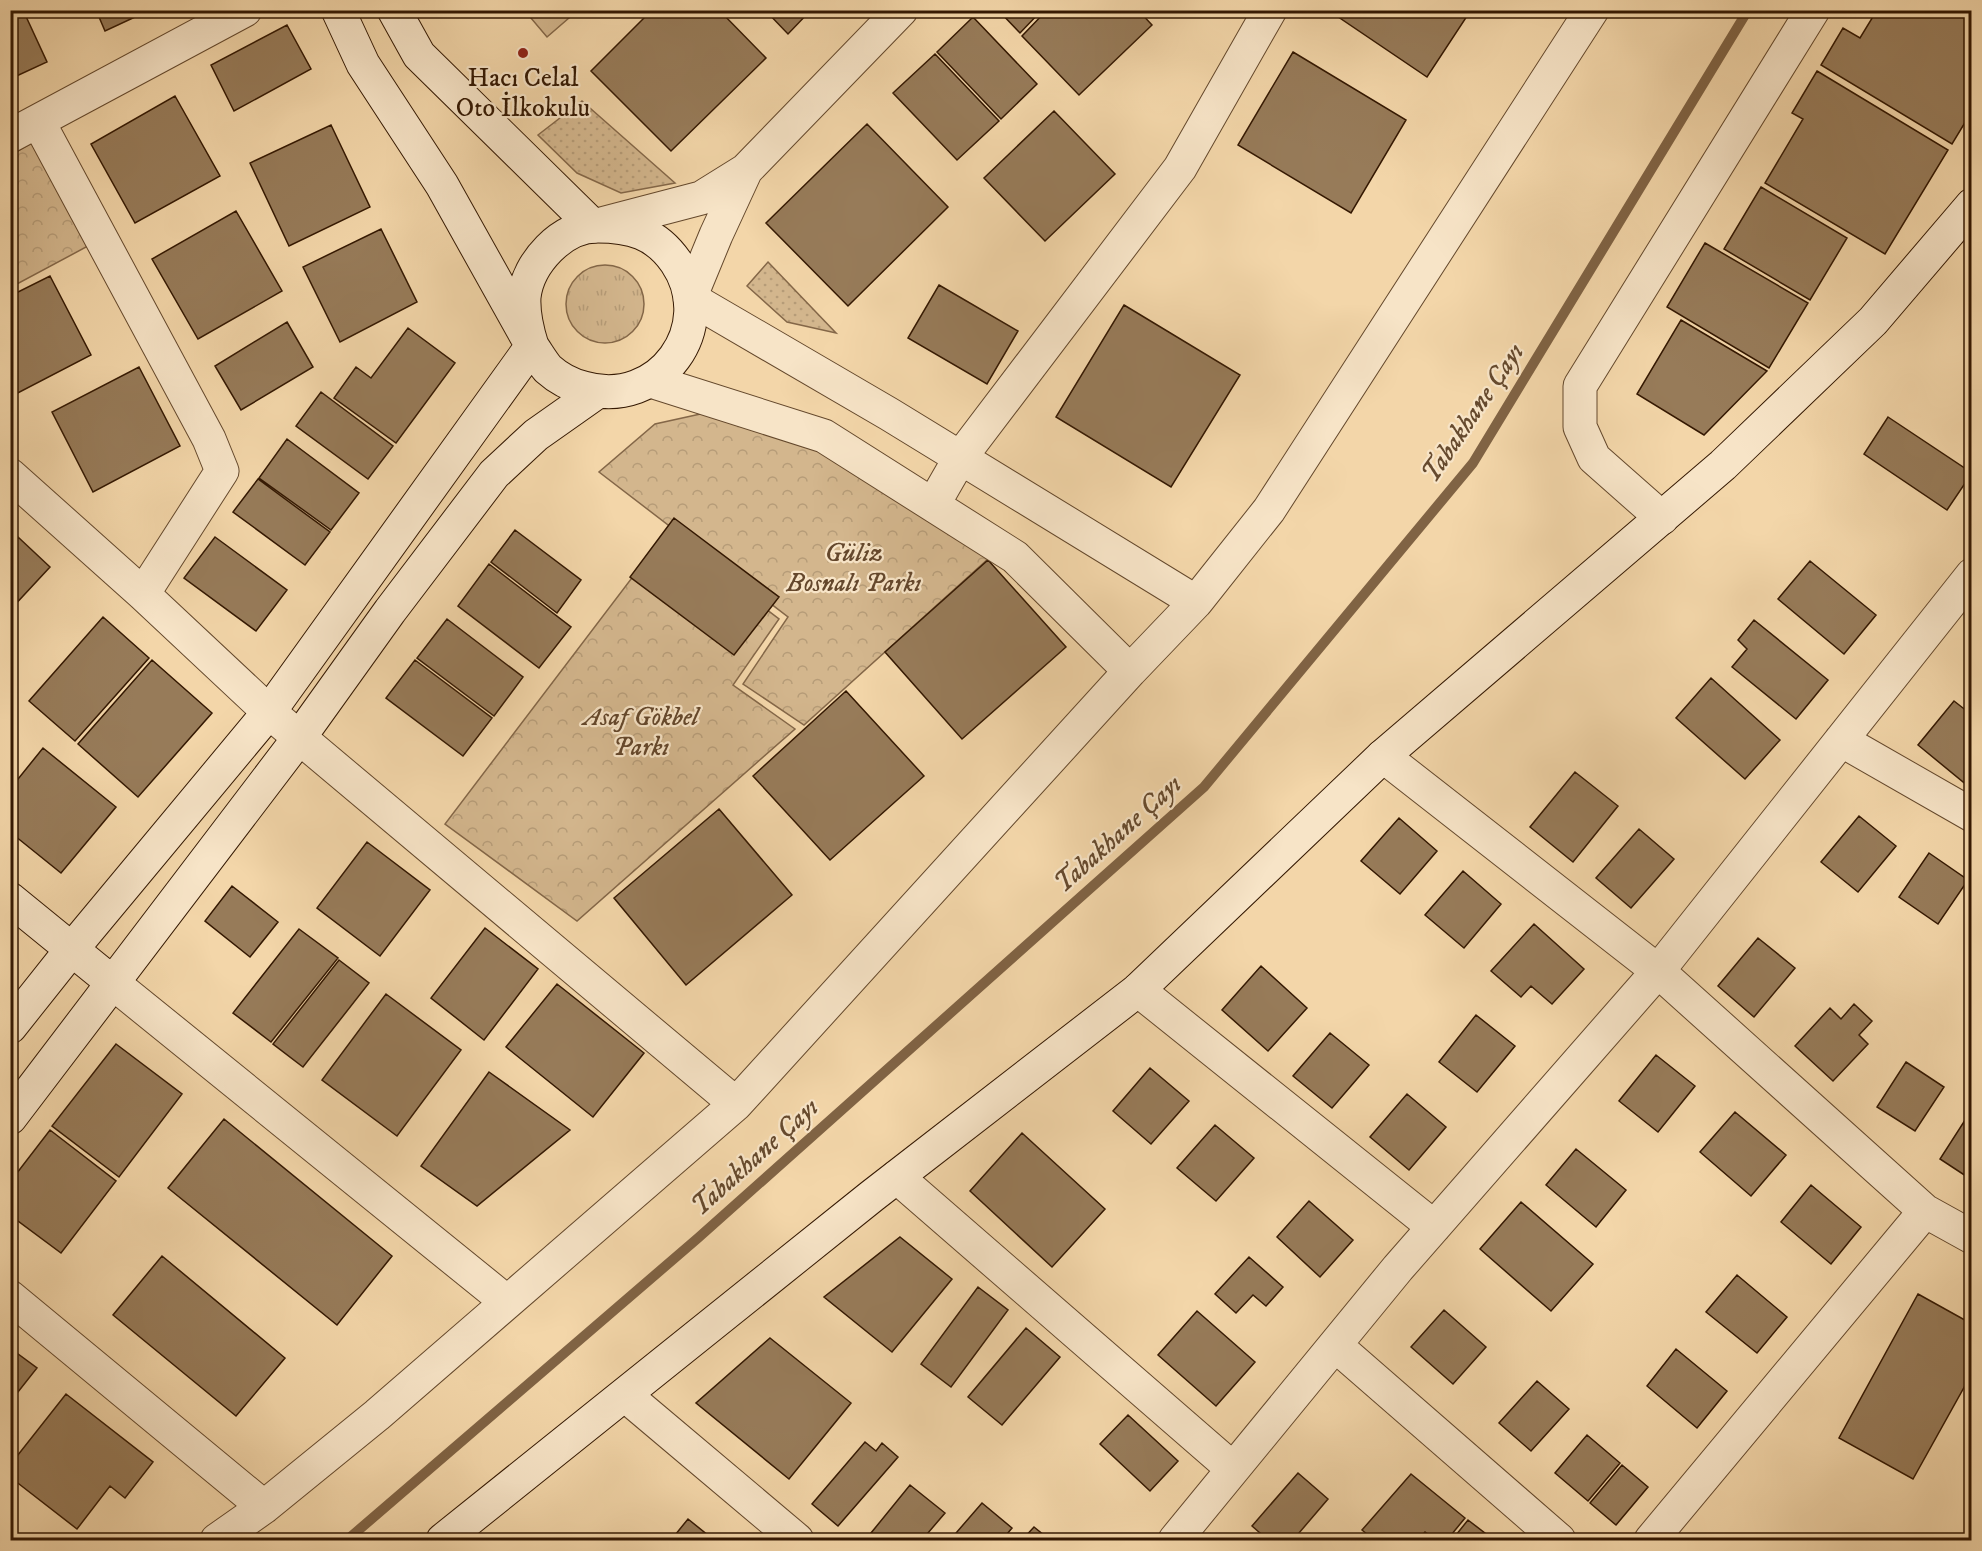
<svg xmlns="http://www.w3.org/2000/svg" width="1982" height="1551" font-family="'IM FELL DW Pica',serif">
	<style>
		.grass { fill: url(#grass-tufts); stroke: #846748; stroke-width: 1.5 }
		.forest { fill: url(#forest-crowns); stroke: #846748; stroke-width: 1.5 }
		.garden { fill: url(#garden-dots); stroke: #846748; stroke-width: 1.5 }
		.pitch { fill: #d3b68d; stroke: #846748; stroke-width: 1.5 }
		.lines { fill: none; stroke-linecap: round; stroke-linejoin: round }
		.stream { stroke: #806344; stroke-width: 10 }
		.building { fill: #977b59; stroke: #341802; stroke-width: 1.5 }
		.street-casing { stroke: #64482c; stroke-width: 35 }
		.secondary-casing { stroke: #341802; stroke-width: 35 }
		.street { stroke: #f7e4c7; stroke-width: 33 }
		.secondary { stroke: #f7e4c7; stroke-width: 33 }
		.poi-dot { fill: #8f2418; stroke: #f7e4c7; stroke-width: 2 }
		.labels { text-anchor: middle; dominant-baseline: central; stroke-width: 4.5; stroke-linejoin: round; paint-order: stroke }
		.poi-label { font-size: 26px; fill: #341802; stroke: #f7e4c7 }
		.park-label { font-size: 26px; font-style: italic; fill: #64472c; stroke: #f7e4c7 }
		.water-label { font-size: 27px; font-style: italic; fill: #664a2e; stroke: #f7e4c7 }
	</style>
	<defs>
		<pattern id="grass-tufts" width="24" height="20" patternUnits="userSpaceOnUse" patternTransform="scale(1.5)"><rect width="24" height="20" fill="#d3b68d"/><path d="M3 7l-1-3M5 7V3M7 7l1-3M15 17l-1-3M17 17v-4M19 17l1-3" fill="none" stroke="#b69c78"/></pattern>
		<pattern id="forest-crowns" width="20" height="18" patternUnits="userSpaceOnUse" patternTransform="scale(1.5)"><rect width="20" height="18" fill="#d3b68d"/><path d="M2 6a3 3 0 1 1 6 0M12 15a3 3 0 1 1 6 0" fill="none" stroke="#b69c78"/></pattern>
		<pattern id="garden-dots" width="8" height="8" patternUnits="userSpaceOnUse" patternTransform="scale(1.5)"><rect width="8" height="8" fill="#d3b68d"/><path d="M2 2h.1M6 6h.1" fill="none" stroke="#b69c78" stroke-width="1.8" stroke-linecap="round"/></pattern>
	</defs>
	<rect width="100%" height="100%" fill="#f3d6a9"/>
	<filter id="stains"><feTurbulence type="fractalNoise" baseFrequency=".00333" numOctaves="4"/><feColorMatrix values="0 0 0 0 .2 0 0 0 0 .09 0 0 0 0 .02 0 0 0 .5 -.17"/></filter>
	<radialGradient id="worn" r=".72"><stop offset=".6" stop-color="#630" stop-opacity="0"/><stop offset="1" stop-color="#630" stop-opacity=".3"/></radialGradient>
	<path class="grass" d="M566 304a39 39 0 1 1 78 0a39 39 0 1 1-78 0Z"/>
	<path class="forest" d="M 33,142 L 88,246 L 17,284 L 11,272 L 11,155 Z
		M 723,409 L 818,444 L 989,558 L 804,725 L 743,684 L 788,617 L 599,472 L 655,424 Z
		M 666,533 L 779,619 L 733,685 L 795,729 L 577,921 L 445,824 Z"/>
	<path class="garden" d="M 582,101 L 675,183 L 621,193 L 577,173 L 538,135 Z
		M 768,262 L 836,333 L 787,322 L 747,286 Z"/>
	<path class="pitch" d="M 525,11 L 577,11 L 547,37 Z"/>
	<g class="lines">
		<path class="stream" d="M 347,1540 L 698,1238 L 1204,787 L 1473,463 L 1748,10"/>
	</g>
	<path class="building" d="M 10,10 L 23,10 L 47,62 L 10,79 Z
		M 96,10 L 148,10 L 148,11 L 105,31 Z
		M 652,10 L 719,10 L 766,58 L 671,151 L 591,71 Z
		M 765,10 L 811,10 L 788,34 Z
		M 998,10 L 1042,10 L 1020,33 Z
		M 1047,10 L 1138,10 L 1152,25 L 1079,95 L 1022,36 Z
		M 1328,10 L 1471,10 L 1427,77 Z
		M 1877,10 L 1972,10 L 1972,111 L 1952,144 L 1821,65 L 1843,28 L 1860,38 Z
		M 973,17 L 1037,84 L 1001,119 L 937,52 Z
		M 287,25 L 311,69 L 234,111 L 211,65 Z
		M 1293,52 L 1406,120 L 1351,213 L 1238,145 Z
		M 935,54 L 999,121 L 957,160 L 893,93 Z
		M 1817,71 L 1948,150 L 1885,254 L 1765,183 L 1803,119 L 1792,113 Z
		M 175,96 L 220,176 L 135,223 L 91,144 Z
		M 1054,111 L 1115,174 L 1045,241 L 984,178 Z
		M 867,124 L 948,207 L 848,306 L 766,223 Z
		M 331,125 L 370,207 L 289,246 L 250,163 Z
		M 1761,187 L 1847,238 L 1810,300 L 1724,249 Z
		M 236,211 L 282,291 L 198,339 L 152,259 Z
		M 381,229 L 417,302 L 340,342 L 303,267 Z
		M 1705,243 L 1808,303 L 1769,368 L 1667,307 Z
		M 50,276 L 91,355 L 10,397 L 10,296 Z
		M 939,285 L 1018,331 L 987,384 L 908,338 Z
		M 1124,305 L 1240,375 L 1171,487 L 1056,417 Z
		M 1681,320 L 1767,371 L 1704,435 L 1637,394 Z
		M 287,322 L 313,367 L 241,410 L 215,366 Z
		M 408,328 L 455,363 L 396,443 L 334,398 L 356,367 L 371,378 Z
		M 139,367 L 180,446 L 93,492 L 52,412 Z
		M 321,392 L 393,446 L 368,479 L 296,426 Z
		M 1888,417 L 1972,473 L 1947,510 L 1864,454 Z
		M 287,439 L 359,493 L 331,530 L 259,478 Z
		M 258,479 L 330,532 L 305,565 L 233,512 Z
		M 674,518 L 779,597 L 734,655 L 630,577 Z
		M 515,530 L 581,580 L 557,613 L 491,562 Z
		M 18,537 L 50,567 L 10,610 L 10,545 Z
		M 215,537 L 287,590 L 256,631 L 184,578 Z
		M 988,560 L 1066,647 L 962,739 L 885,652 Z
		M 1810,561 L 1876,615 L 1844,654 L 1778,599 Z
		M 489,564 L 571,627 L 539,668 L 458,606 Z
		M 103,617 L 149,658 L 75,741 L 29,701 Z
		M 447,619 L 523,677 L 494,716 L 417,658 Z
		M 1754,620 L 1828,680 L 1796,719 L 1732,667 L 1747,649 L 1738,640 Z
		M 152,660 L 212,713 L 138,797 L 78,744 Z
		M 415,660 L 492,718 L 463,756 L 386,698 Z
		M 1711,678 L 1780,740 L 1745,779 L 1676,718 Z
		M 846,691 L 924,776 L 830,860 L 753,776 Z
		M 1954,701 L 1972,715 L 1972,783 L 1968,786 L 1918,745 Z
		M 10,718 L 17,723 L 10,730 Z
		M 43,748 L 116,807 L 61,873 L 10,832 L 10,789 Z
		M 1575,772 L 1618,806 L 1573,862 L 1530,827 Z
		M 719,809 L 792,895 L 686,985 L 614,898 Z
		M 1859,816 L 1896,846 L 1858,892 L 1821,862 Z
		M 1399,818 L 1437,851 L 1400,894 L 1361,861 Z
		M 1639,829 L 1674,859 L 1631,908 L 1596,878 Z
		M 367,842 L 430,890 L 380,956 L 317,908 Z
		M 1929,853 L 1968,880 L 1938,924 L 1899,897 Z
		M 1463,871 L 1501,904 L 1464,948 L 1425,915 Z
		M 232,886 L 278,922 L 250,957 L 205,921 Z
		M 1534,924 L 1584,969 L 1552,1004 L 1531,986 L 1521,997 L 1491,971 Z
		M 485,928 L 538,969 L 484,1040 L 431,998 Z
		M 299,929 L 338,958 L 271,1042 L 233,1013 Z
		M 1758,938 L 1795,968 L 1754,1017 L 1718,986 Z
		M 339,960 L 369,983 L 303,1067 L 273,1044 Z
		M 1261,966 L 1307,1008 L 1268,1051 L 1222,1010 Z
		M 557,984 L 644,1053 L 593,1117 L 506,1047 Z
		M 386,994 L 461,1050 L 397,1136 L 322,1080 Z
		M 1854,1004 L 1872,1021 L 1859,1035 L 1868,1044 L 1833,1081 L 1795,1046 L 1830,1008 L 1841,1019 Z
		M 1476,1015 L 1515,1046 L 1477,1092 L 1439,1062 Z
		M 1330,1033 L 1369,1065 L 1332,1108 L 1293,1076 Z
		M 116,1044 L 182,1094 L 119,1177 L 52,1126 Z
		M 1656,1055 L 1695,1086 L 1658,1132 L 1619,1101 Z
		M 1906,1062 L 1944,1087 L 1915,1131 L 1877,1107 Z
		M 1150,1068 L 1189,1101 L 1151,1144 L 1113,1111 Z
		M 489,1072 L 570,1130 L 477,1206 L 421,1166 Z
		M 1407,1094 L 1446,1127 L 1409,1170 L 1370,1137 Z
		M 1735,1112 L 1786,1155 L 1751,1196 L 1700,1152 Z
		M 1967,1117 L 1972,1120 L 1972,1180 L 1940,1159 Z
		M 224,1119 L 392,1256 L 337,1325 L 168,1188 Z
		M 1215,1125 L 1254,1158 L 1216,1201 L 1177,1168 Z
		M 50,1130 L 116,1181 L 61,1253 L 10,1215 L 10,1182 Z
		M 1022,1133 L 1105,1209 L 1052,1267 L 970,1191 Z
		M 1576,1149 L 1626,1190 L 1596,1227 L 1546,1185 Z
		M 1811,1185 L 1861,1227 L 1831,1264 L 1781,1222 Z
		M 1309,1201 L 1353,1240 L 1320,1277 L 1277,1237 Z
		M 1521,1202 L 1593,1264 L 1551,1311 L 1480,1249 Z
		M 900,1237 L 952,1279 L 892,1352 L 824,1297 Z
		M 162,1256 L 285,1358 L 236,1416 L 113,1315 Z
		M 1249,1257 L 1283,1287 L 1266,1306 L 1253,1295 L 1236,1313 L 1215,1294 Z
		M 1737,1275 L 1787,1317 L 1757,1353 L 1706,1312 Z
		M 978,1287 L 1008,1310 L 951,1387 L 921,1364 Z
		M 1918,1294 L 1972,1324 L 1972,1373 L 1913,1479 L 1839,1438 Z
		M 1444,1310 L 1486,1347 L 1453,1384 L 1411,1347 Z
		M 1197,1311 L 1255,1362 L 1216,1406 L 1158,1355 Z
		M 1026,1328 L 1060,1357 L 1002,1425 L 968,1397 Z
		M 770,1338 L 851,1403 L 789,1479 L 696,1403 Z
		M 10,1348 L 37,1368 L 10,1402 Z
		M 1676,1349 L 1727,1391 L 1697,1428 L 1647,1386 Z
		M 1537,1381 L 1569,1409 L 1531,1451 L 1499,1423 Z
		M 66,1394 L 153,1462 L 125,1498 L 110,1486 L 77,1529 L 10,1477 L 10,1465 Z
		M 1128,1415 L 1178,1461 L 1150,1491 L 1100,1444 Z
		M 1587,1435 L 1620,1463 L 1588,1501 L 1555,1473 Z
		M 865,1442 L 876,1451 L 882,1443 L 898,1457 L 838,1526 L 812,1504 Z
		M 1622,1465 L 1648,1487 L 1616,1525 L 1590,1503 Z
		M 1298,1473 L 1328,1499 L 1293,1540 L 1268,1540 L 1252,1526 Z
		M 1411,1474 L 1465,1518 L 1447,1540 L 1436,1540 L 1425,1532 L 1418,1540 L 1374,1540 L 1362,1530 Z
		M 910,1485 L 945,1513 L 922,1540 L 880,1540 L 871,1533 Z
		M 982,1503 L 1012,1528 L 1002,1540 L 950,1540 Z
		M 688,1519 L 714,1540 L 671,1540 Z
		M 1468,1520 L 1494,1540 L 1452,1540 Z
		M 1034,1527 L 1050,1540 L 1022,1540 Z"/>
	<g class="lines">
		<g class="street-casing">
			<path id="street" d="M 38,121 L 209,439 L 222,471 L 143,594
				M 10,136 L 245,10
				M 746,170 L 716,235 L 690,298 L 889,414 L 1196,602
				M 594,226 L 701,198 L 746,170 L 901,10
				M 651,381 L 824,436 L 1015,557 L 1130,671
				M 10,475 L 143,594 L 269,712 L 736,1104
				M 933,505 L 960,458 L 1180,168 L 1270,10
				M 1662,518 L 1594,458 L 1580,427 L 1580,386 L 1813,10
				M 1841,740 L 1972,815
				M 1383,756 L 1658,971 L 1925,1211 L 1972,1237
				M 113,983 L 507,1302
				M 1138,990 L 1434,1227
				M 897,1177 L 1233,1469
				M 10,1297 L 264,1507
				M 1335,1345 L 1559,1540
				M 625,1395 L 797,1540
				M 217,1540 L 264,1507 L 377,1415 L 736,1104 L 1130,671 L 1196,602 L 1269,510 L 1592,10
				M 1175,1540 L 1398,1268 L 1658,971 L 1972,575
				M 1651,1540 L 1925,1211"/>
		</g>
		<g class="secondary-casing">
			<path id="secondary" d="M 338,10 L 363,64 L 442,185 L 532,346 C 537,353 542,362 548,369 C 558,378 571,385 584,388 C 659,410 720,327 676,262 C 656,233 631,226 597,226 C 562,226 528,263 524,297 C 523,315 527,330 532,346
				M 394,10 L 419,55 L 593,226
				M 10,899 L 113,983
				M 10,1027 L 72,949 L 269,712 L 532,346
				M 10,1118 L 299,738 L 390,611 L 494,474 L 536,435 L 597,392
				M 443,1540 L 872,1196 L 1138,990 L 1383,756 L 1723,465 L 1873,321 L 1972,205"/>
		</g>
		<use href="#street" class="street"/>
		<use href="#secondary" class="secondary"/>
	</g>
	<circle class="poi-dot" cx="523" cy="53" r="6"/>
	<g class="labels">
		<g class="poi-label">
			<text x="523" y="78">Hacı Celal<tspan x="523" dy="30">Oto İlkokulu</tspan></text>
		</g>
		<g class="park-label">
			<text x="854" y="553">Güliz<tspan x="854" dy="30">Bosnalı Parkı</tspan></text>
			<text x="641" y="717">Asaf Gökbel<tspan x="641" dy="30">Parkı</tspan></text>
		</g>
		<g class="water-label">
			<text transform="translate(1473 413) rotate(-56)">Tabakhane Çayı</text>
			<text transform="translate(1118 834) rotate(-42)">Tabakhane Çayı</text>
			<text transform="translate(755 1157) rotate(-42)">Tabakhane Çayı</text>
		</g>
	</g>
	<rect width="1982" height="1551" fill="none" stroke="#f3d6a9" stroke-width="36"/>
	<rect x="12" y="12" width="1958" height="1527" fill="none" stroke="#341802" stroke-width="3"/>
	<rect x="18" y="18" width="1946" height="1515" fill="none" stroke="#341802" stroke-width="1.5"/>
	<rect width="100%" height="100%" filter="url(#stains)"/>
	<rect width="100%" height="100%" fill="url(#worn)"/>
</svg>
